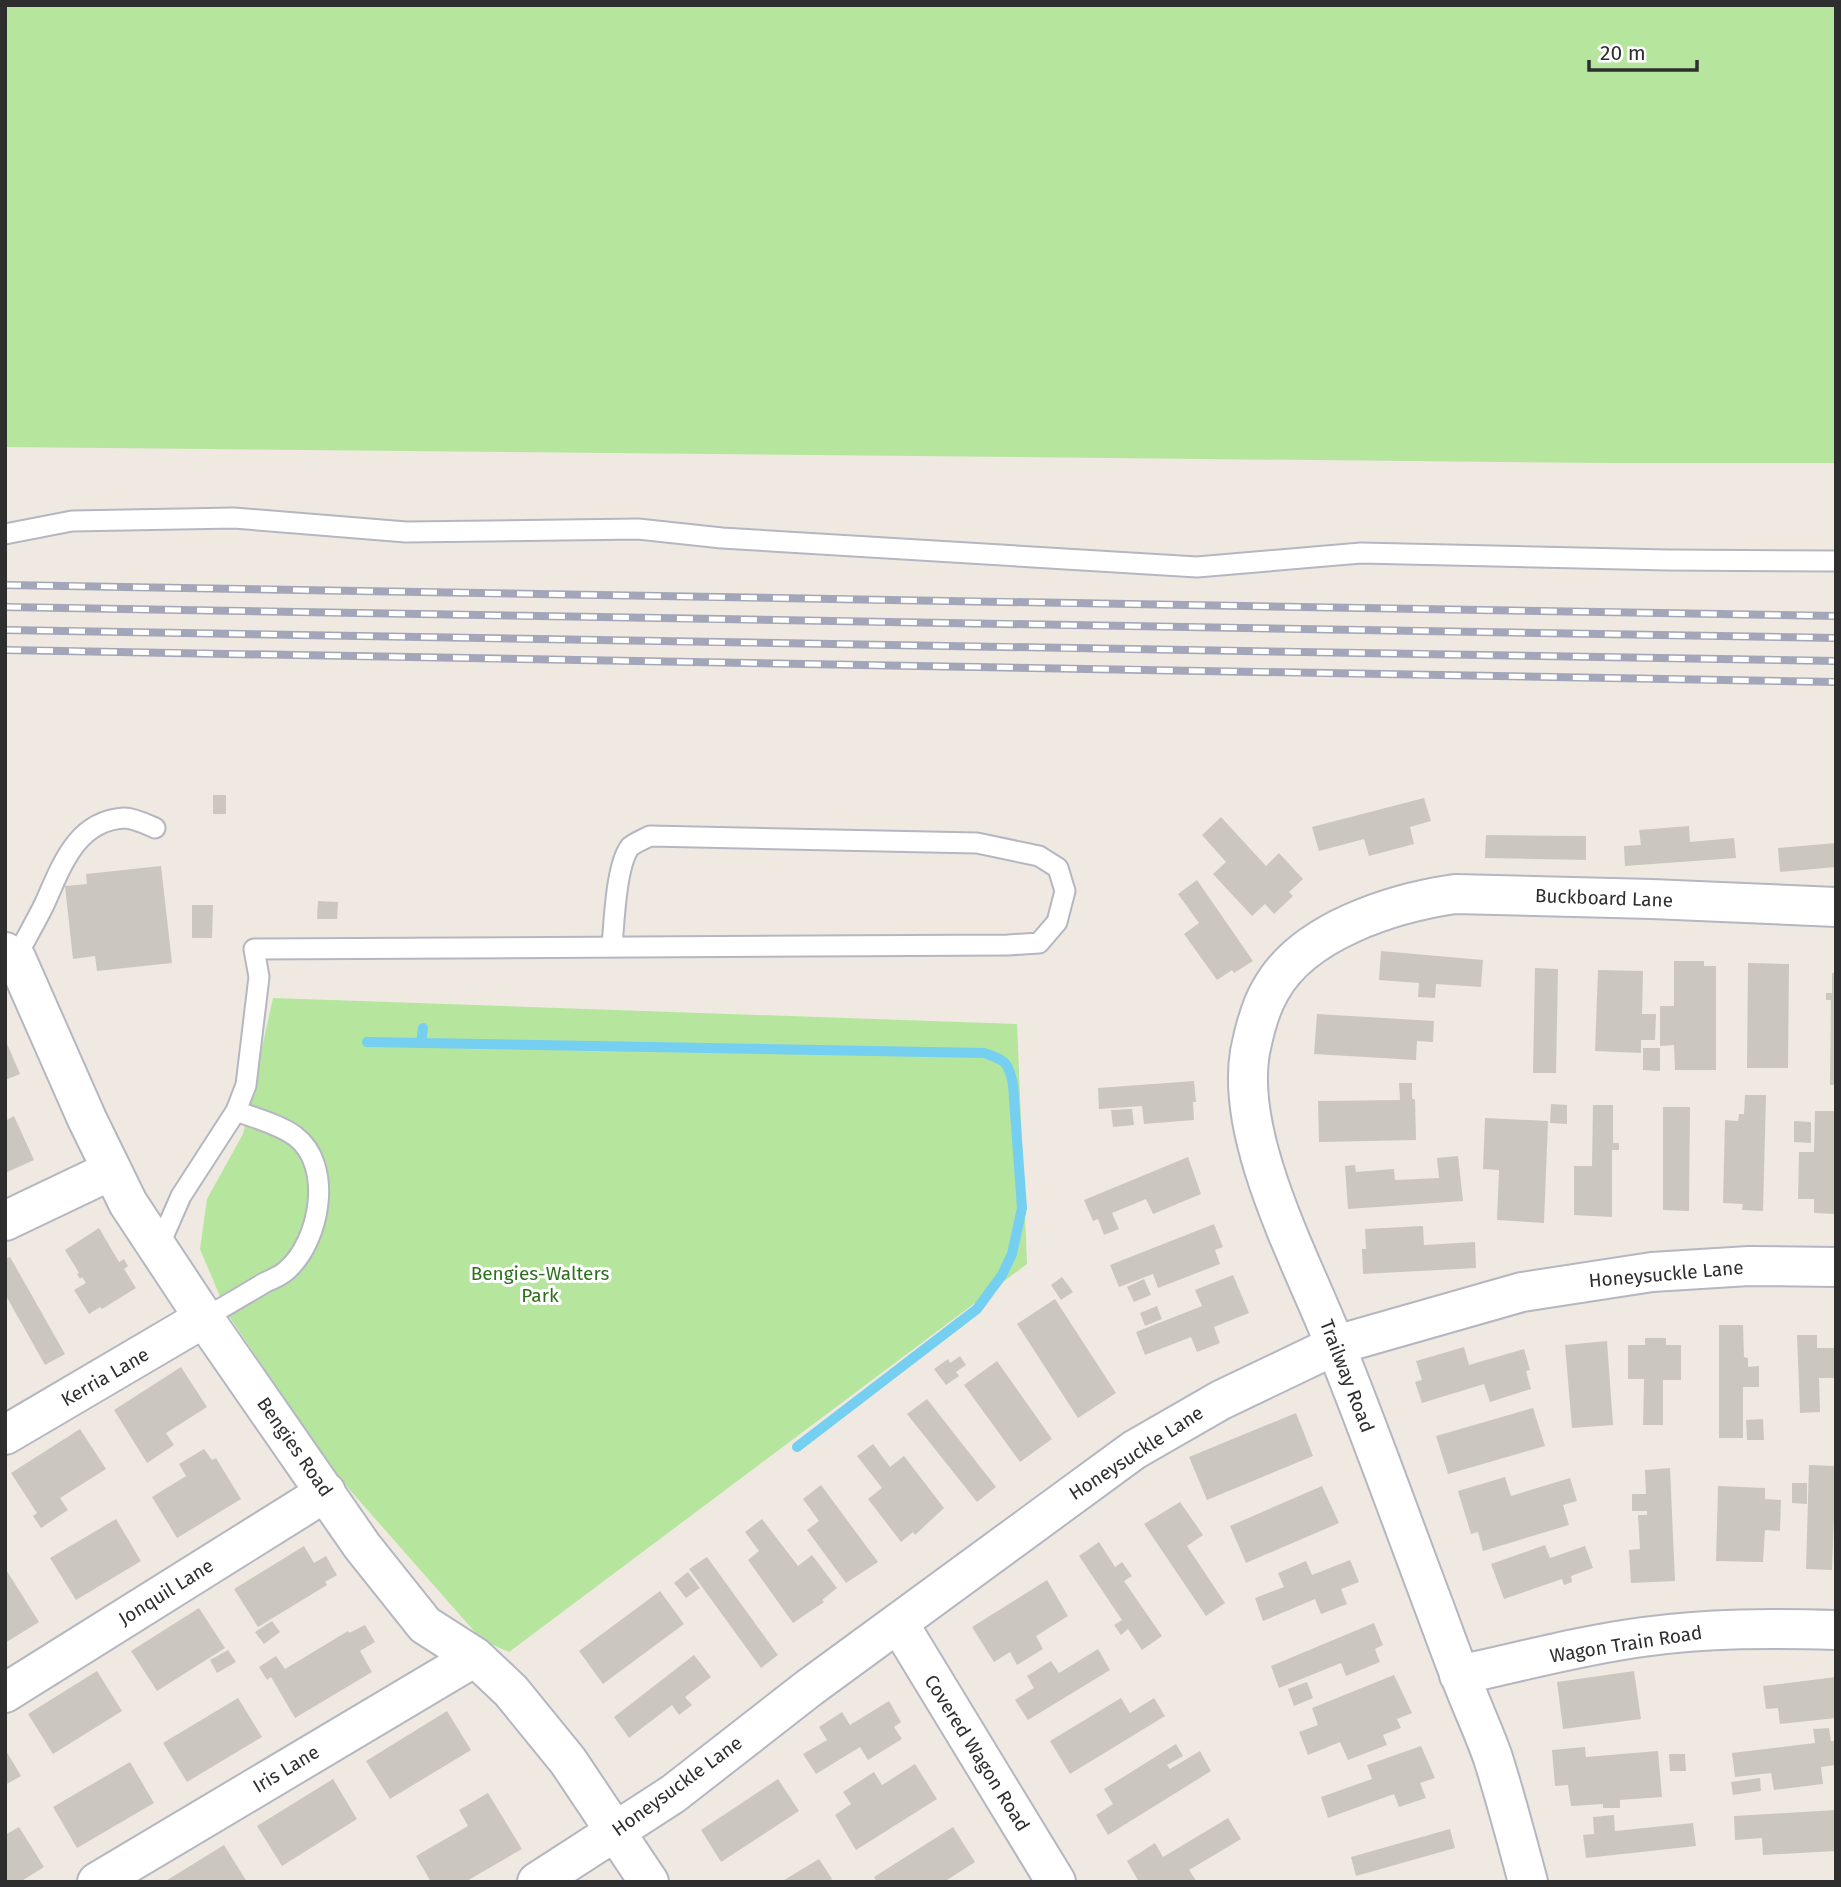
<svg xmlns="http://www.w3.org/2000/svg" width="1841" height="1887" font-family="'Fira Sans',sans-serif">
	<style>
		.green { fill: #b6e59e }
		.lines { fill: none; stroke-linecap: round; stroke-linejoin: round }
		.stream { stroke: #75cff0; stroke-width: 10 }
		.building { fill: #cbc7bf }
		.service-casing { stroke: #b4b7c1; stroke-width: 23 }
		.minor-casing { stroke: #b4b7c1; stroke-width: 42 }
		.service { stroke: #fff; stroke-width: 19 }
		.minor { stroke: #fff; stroke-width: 38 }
		.rail-casing { stroke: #a3a6b8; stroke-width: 8 }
		.rail { stroke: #fff; stroke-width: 5; stroke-dasharray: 16; stroke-linecap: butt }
		.labels { text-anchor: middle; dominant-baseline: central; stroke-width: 6; stroke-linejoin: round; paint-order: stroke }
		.street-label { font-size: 19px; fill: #2e2e2e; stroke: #fff }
		.park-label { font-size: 19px; fill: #2c6e1b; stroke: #fff }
	</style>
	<rect width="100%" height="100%" fill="#efe9e1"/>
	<path class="green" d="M 5,5 L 1836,5 L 1836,463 L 1610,463 L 5,447 Z
		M 273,998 L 1017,1024 L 1027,1264 L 509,1652 L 482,1640 L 334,1472 L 227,1313 L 200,1249 L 207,1199 L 243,1134 Z"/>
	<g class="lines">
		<path class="stream" d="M 367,1042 L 984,1053 C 1005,1060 1009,1062 1013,1085 L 1022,1208 L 1012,1254 L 1002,1275 L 977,1309 L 797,1447
			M 421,1043 L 423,1028"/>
	</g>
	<path class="building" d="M 213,795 L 226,795 L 226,814 L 213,814 Z
		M 1424,798 L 1431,821 L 1410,827 L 1414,844 L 1369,856 L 1364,839 L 1319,851 L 1312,827 Z
		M 1221,817 L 1266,866 L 1279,853 L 1303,879 L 1289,892 L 1293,896 L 1274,914 L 1265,904 L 1252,916 L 1213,874 L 1226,862 L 1202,835 Z
		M 1689,826 L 1690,842 L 1734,838 L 1736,858 L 1625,866 L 1624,846 L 1641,845 L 1639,830 Z
		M 1486,835 L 1586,836 L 1586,860 L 1485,858 Z
		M 1836,843 L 1836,867 L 1780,872 L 1778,848 Z
		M 161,866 L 172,963 L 97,971 L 95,956 L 73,959 L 65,886 L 87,884 L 86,874 Z
		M 1197,880 L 1253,961 L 1234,973 L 1232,970 L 1217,980 L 1184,934 L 1199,923 L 1178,894 Z
		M 318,901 L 338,902 L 337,919 L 317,919 Z
		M 192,905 L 213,905 L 212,938 L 192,938 Z
		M 1381,951 L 1483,960 L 1481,987 L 1436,984 L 1435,998 L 1418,997 L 1419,983 L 1379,980 Z
		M 1674,961 L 1704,961 L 1704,966 L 1716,966 L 1716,1070 L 1675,1070 L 1674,1045 L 1660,1046 L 1660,1006 L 1674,1006 Z
		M 1748,963 L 1789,964 L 1788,1068 L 1747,1068 Z
		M 1535,968 L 1558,969 L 1556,1073 L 1533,1073 Z
		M 1598,970 L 1643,971 L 1642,1014 L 1656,1014 L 1655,1040 L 1641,1040 L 1641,1053 L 1595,1051 Z
		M 1832,973 L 1836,973 L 1836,1085 L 1830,1085 L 1831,1000 L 1826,1000 L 1826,993 L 1832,993 Z
		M 1317,1014 L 1434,1021 L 1433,1042 L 1417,1041 L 1416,1060 L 1314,1054 Z
		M 5,1039 L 20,1074 L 5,1080 Z
		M 1643,1048 L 1660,1048 L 1660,1071 L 1643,1070 Z
		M 1194,1081 L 1196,1102 L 1193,1102 L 1194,1120 L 1144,1124 L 1142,1106 L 1099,1109 L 1098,1088 Z
		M 1399,1083 L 1412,1083 L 1412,1099 L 1415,1099 L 1416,1140 L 1319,1142 L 1318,1101 L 1400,1100 Z
		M 1745,1095 L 1766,1095 L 1763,1211 L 1742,1210 L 1743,1204 L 1723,1203 L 1725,1120 L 1738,1121 L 1739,1114 L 1744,1114 Z
		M 1551,1104 L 1567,1105 L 1567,1124 L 1550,1123 Z
		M 1593,1105 L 1613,1105 L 1613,1143 L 1619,1143 L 1619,1150 L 1612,1150 L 1612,1217 L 1574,1215 L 1574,1166 L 1592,1166 Z
		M 1663,1107 L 1690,1107 L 1689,1211 L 1663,1210 Z
		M 1132,1109 L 1134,1125 L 1113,1127 L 1111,1110 Z
		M 1815,1111 L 1836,1111 L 1836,1214 L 1814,1213 L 1814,1199 L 1798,1199 L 1799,1152 L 1814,1152 Z
		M 14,1116 L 34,1160 L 5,1173 L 5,1121 Z
		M 1485,1118 L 1548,1121 L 1544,1223 L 1497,1220 L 1499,1170 L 1483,1169 Z
		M 1794,1121 L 1811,1122 L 1811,1143 L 1794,1142 Z
		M 1458,1156 L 1463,1201 L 1348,1209 L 1345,1166 L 1355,1165 L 1356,1172 L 1394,1169 L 1395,1180 L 1439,1178 L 1437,1158 Z
		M 1188,1157 L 1201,1194 L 1153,1214 L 1146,1199 L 1112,1213 L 1119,1229 L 1104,1235 L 1098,1219 L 1093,1221 L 1084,1200 Z
		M 1214,1224 L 1223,1247 L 1215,1250 L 1220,1264 L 1158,1288 L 1153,1274 L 1119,1287 L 1110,1265 Z
		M 1423,1226 L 1424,1245 L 1475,1242 L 1476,1268 L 1363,1274 L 1362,1249 L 1366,1249 L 1365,1229 Z
		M 99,1228 L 119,1262 L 124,1259 L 128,1266 L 124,1269 L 136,1288 L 102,1309 L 100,1307 L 89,1314 L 74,1290 L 86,1283 L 82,1277 L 80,1279 L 77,1274 L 79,1273 L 65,1250 Z
		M 10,1257 L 65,1354 L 45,1365 L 5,1294 L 5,1259 Z
		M 1233,1275 L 1249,1313 L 1214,1327 L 1220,1343 L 1197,1352 L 1191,1337 L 1145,1355 L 1136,1332 L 1202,1306 L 1195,1290 Z
		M 1062,1277 L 1073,1292 L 1061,1300 L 1051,1285 Z
		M 1144,1279 L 1151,1295 L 1134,1302 L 1127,1287 Z
		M 1055,1299 L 1116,1393 L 1078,1418 L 1017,1324 Z
		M 1157,1306 L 1162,1319 L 1145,1326 L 1140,1313 Z
		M 1719,1325 L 1743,1325 L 1744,1357 L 1748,1358 L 1748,1367 L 1759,1366 L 1759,1387 L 1743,1387 L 1743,1438 L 1719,1438 Z
		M 1797,1335 L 1817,1335 L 1817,1348 L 1834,1348 L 1835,1378 L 1819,1378 L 1820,1412 L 1800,1413 Z
		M 1645,1338 L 1666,1338 L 1666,1345 L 1681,1345 L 1681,1380 L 1663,1380 L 1663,1425 L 1643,1425 L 1644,1379 L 1628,1379 L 1628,1345 L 1645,1345 Z
		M 1607,1341 L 1613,1425 L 1572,1428 L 1565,1345 Z
		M 1464,1347 L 1469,1365 L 1524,1349 L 1530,1370 L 1526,1371 L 1531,1389 L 1490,1402 L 1484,1384 L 1422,1403 L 1415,1382 L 1422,1380 L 1416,1361 Z
		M 960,1356 L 966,1365 L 956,1372 L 959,1376 L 946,1385 L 934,1369 L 948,1359 L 950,1363 Z
		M 997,1361 L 1052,1439 L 1020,1462 L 964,1385 Z
		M 181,1367 L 207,1407 L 166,1433 L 174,1445 L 147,1463 L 114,1410 Z
		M 927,1399 L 996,1487 L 977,1502 L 907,1414 Z
		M 1533,1408 L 1545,1446 L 1448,1474 L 1436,1436 Z
		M 1296,1413 L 1313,1456 L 1207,1500 L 1189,1457 Z
		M 1763,1419 L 1764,1440 L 1747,1440 L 1746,1420 Z
		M 80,1429 L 106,1469 L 60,1498 L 68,1510 L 41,1528 L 33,1516 L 37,1513 L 11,1473 Z
		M 873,1444 L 890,1467 L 904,1456 L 944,1508 L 915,1535 L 913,1532 L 901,1542 L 868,1499 L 882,1488 L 857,1456 Z
		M 204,1449 L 212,1460 L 216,1458 L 241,1499 L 177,1538 L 152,1497 L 186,1476 L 179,1464 Z
		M 1809,1465 L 1836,1466 L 1832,1570 L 1806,1569 Z
		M 1670,1468 L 1675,1581 L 1631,1583 L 1629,1550 L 1640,1549 L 1638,1515 L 1647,1515 L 1647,1511 L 1632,1511 L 1632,1494 L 1646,1494 L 1645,1470 Z
		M 1505,1477 L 1511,1496 L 1570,1478 L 1577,1501 L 1563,1505 L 1569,1525 L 1483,1551 L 1478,1532 L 1471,1534 L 1458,1491 Z
		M 1792,1483 L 1807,1483 L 1807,1504 L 1792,1503 Z
		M 821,1485 L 878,1562 L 846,1583 L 807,1530 L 819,1521 L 803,1499 Z
		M 1322,1486 L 1339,1523 L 1246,1563 L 1230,1526 Z
		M 1718,1486 L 1765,1488 L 1765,1499 L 1781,1500 L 1780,1531 L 1765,1530 L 1763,1562 L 1716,1561 Z
		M 1180,1502 L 1203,1535 L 1187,1546 L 1225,1603 L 1206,1616 L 1144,1524 Z
		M 116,1519 L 141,1561 L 76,1600 L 50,1558 Z
		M 762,1519 L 798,1566 L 812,1555 L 837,1588 L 822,1600 L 824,1602 L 793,1623 L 748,1560 L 759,1551 L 745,1532 Z
		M 1099,1542 L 1115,1567 L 1122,1562 L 1132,1576 L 1124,1581 L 1162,1636 L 1142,1650 L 1128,1629 L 1121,1635 L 1114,1625 L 1122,1620 L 1079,1556 Z
		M 1545,1545 L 1550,1558 L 1585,1546 L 1593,1568 L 1571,1576 L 1572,1582 L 1564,1585 L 1562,1579 L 1504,1599 L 1491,1564 Z
		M 304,1546 L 314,1563 L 326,1556 L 337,1575 L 325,1582 L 327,1585 L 258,1627 L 234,1589 Z
		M 707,1557 L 778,1655 L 761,1668 L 689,1569 Z
		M 1350,1560 L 1359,1582 L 1341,1589 L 1347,1604 L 1321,1614 L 1315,1599 L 1263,1621 L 1255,1598 L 1284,1587 L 1278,1573 L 1306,1561 L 1312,1575 Z
		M 5,1568 L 39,1622 L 5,1643 Z
		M 688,1572 L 700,1588 L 686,1598 L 674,1583 Z
		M 1047,1580 L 1068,1616 L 1036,1636 L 1043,1649 L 1017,1665 L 1010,1652 L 994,1662 L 972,1627 Z
		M 660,1591 L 684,1624 L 603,1684 L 579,1651 Z
		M 199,1608 L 225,1648 L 157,1691 L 131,1651 Z
		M 272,1621 L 280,1632 L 264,1644 L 255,1632 Z
		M 1374,1623 L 1383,1645 L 1375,1649 L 1380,1662 L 1346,1676 L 1341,1663 L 1279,1688 L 1271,1666 Z
		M 365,1625 L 375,1642 L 360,1651 L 372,1672 L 295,1718 L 271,1677 L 267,1680 L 259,1667 L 276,1656 L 285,1669 L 348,1631 L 349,1633 Z
		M 1098,1649 L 1110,1670 L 1028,1720 L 1015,1700 L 1034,1688 L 1027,1676 L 1051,1661 L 1059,1673 Z
		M 228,1650 L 236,1662 L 217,1673 L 210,1660 Z
		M 694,1655 L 711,1677 L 685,1697 L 692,1705 L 679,1715 L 672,1705 L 629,1738 L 614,1717 Z
		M 97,1671 L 122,1711 L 53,1754 L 28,1714 Z
		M 1634,1671 L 1641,1719 L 1563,1729 L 1557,1682 Z
		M 1394,1675 L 1412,1713 L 1397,1719 L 1401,1728 L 1383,1735 L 1387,1745 L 1348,1760 L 1340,1742 L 1308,1755 L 1299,1732 L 1318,1725 L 1312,1708 Z
		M 1836,1677 L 1836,1718 L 1780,1724 L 1778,1708 L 1766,1709 L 1763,1686 Z
		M 1307,1682 L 1313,1698 L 1294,1706 L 1288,1689 Z
		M 238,1698 L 262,1737 L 187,1782 L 163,1743 Z
		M 1121,1698 L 1130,1713 L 1154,1698 L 1165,1716 L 1070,1774 L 1050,1741 Z
		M 889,1701 L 901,1722 L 894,1727 L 902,1739 L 868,1760 L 860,1747 L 816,1774 L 803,1754 L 827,1740 L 819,1727 L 842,1712 L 850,1725 Z
		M 447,1711 L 471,1750 L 390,1799 L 366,1761 Z
		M 1829,1728 L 1831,1741 L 1836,1741 L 1836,1765 L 1821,1767 L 1823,1784 L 1774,1790 L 1771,1773 L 1735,1777 L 1732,1753 L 1815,1743 L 1813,1729 Z
		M 1176,1744 L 1183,1756 L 1167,1765 L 1170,1769 L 1200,1751 L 1211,1771 L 1108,1835 L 1096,1815 L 1113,1804 L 1104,1789 Z
		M 1421,1746 L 1435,1778 L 1420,1783 L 1426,1798 L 1399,1807 L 1394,1794 L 1328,1818 L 1321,1797 L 1372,1779 L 1367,1765 Z
		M 1585,1747 L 1586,1757 L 1658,1751 L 1662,1797 L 1620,1800 L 1620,1808 L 1603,1808 L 1603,1804 L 1571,1806 L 1568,1785 L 1555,1786 L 1552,1750 Z
		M 5,1749 L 21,1776 L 5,1785 Z
		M 1669,1754 L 1685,1754 L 1686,1771 L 1670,1771 Z
		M 130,1762 L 154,1803 L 77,1848 L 53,1807 Z
		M 915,1764 L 937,1799 L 856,1850 L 835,1815 L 851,1804 L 843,1792 L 874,1772 L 882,1785 Z
		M 1760,1778 L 1761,1791 L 1733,1795 L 1731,1782 Z
		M 333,1779 L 357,1819 L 282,1866 L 257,1826 Z
		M 778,1779 L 799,1811 L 721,1862 L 701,1830 Z
		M 488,1793 L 522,1849 L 465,1882 L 431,1882 L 416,1856 L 468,1826 L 459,1810 Z
		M 1836,1810 L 1836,1851 L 1763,1855 L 1762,1838 L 1735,1840 L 1734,1816 Z
		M 1614,1815 L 1615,1831 L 1693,1823 L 1696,1846 L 1586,1858 L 1583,1835 L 1594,1834 L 1593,1817 Z
		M 1228,1818 L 1241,1839 L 1189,1870 L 1197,1882 L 1139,1882 L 1127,1861 L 1155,1843 L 1163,1857 Z
		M 19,1827 L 44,1867 L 20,1882 L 5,1882 L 5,1835 Z
		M 953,1827 L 975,1862 L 944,1882 L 877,1882 L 874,1877 Z
		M 1450,1829 L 1455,1848 L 1356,1876 L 1351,1857 Z
		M 224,1845 L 247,1882 L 164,1882 Z
		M 819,1859 L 832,1879 L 828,1882 L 781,1882 Z"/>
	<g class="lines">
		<g class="service-casing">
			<path id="service" d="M 5,534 L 72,521 L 234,518 L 406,532 L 638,529 L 722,538 L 1197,567 L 1361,553 L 1668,560 L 1836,561
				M 16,958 C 25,940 35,923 44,905 C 61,868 75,821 124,818 C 134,818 146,824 155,828
				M 159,1246 L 181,1196 L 236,1111 L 246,1085 L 259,977 L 254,949 L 1008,945 L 1039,943 L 1057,922 L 1065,891 L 1058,868 L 1039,856 L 977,843 L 650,836 C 644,839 634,843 630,847 C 616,865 614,923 612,947
				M 204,1318 C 224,1307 244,1295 264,1283 C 272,1279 281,1276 287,1270 C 320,1241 334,1165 295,1136 C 278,1124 255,1118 236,1111"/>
		</g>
		<g class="minor-casing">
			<path id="minor" d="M 5,952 L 16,958 L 87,1119 L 128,1203 L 204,1318 L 362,1546 L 425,1625 L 475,1657 L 511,1691 L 568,1761 L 649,1882
				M 5,1221 L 112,1170
				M 5,1435 L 204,1318
				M 899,1624 L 1056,1882
				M 1459,1675 C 1520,1662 1582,1645 1643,1637 C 1708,1628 1771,1628 1836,1630
				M 5,1693 L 326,1492
				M 97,1882 L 475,1657
				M 537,1882 L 673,1794 L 809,1688 L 1134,1450 L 1221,1400 L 1336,1345 L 1522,1292 L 1652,1272 L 1749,1266 L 1836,1267
				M 1528,1882 C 1517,1841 1506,1799 1493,1758 C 1485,1735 1474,1711 1465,1688 C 1453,1659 1443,1630 1432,1601 C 1400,1516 1369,1429 1335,1345 C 1303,1263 1235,1140 1250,1052 C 1254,1032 1260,1008 1270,991 C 1302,931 1393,903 1455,894 L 1652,899 L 1836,907"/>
		</g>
		<use href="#service" class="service"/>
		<use href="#minor" class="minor"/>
		<g class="rail-casing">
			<path id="rail" d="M 5,585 L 1836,616
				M 5,607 L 1836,638
				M 5,630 L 1836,661
				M 5,650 L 1836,682"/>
		</g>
		<use href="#rail" class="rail"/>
	</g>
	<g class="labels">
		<g class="street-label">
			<text transform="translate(1604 898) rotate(2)">Buckboard Lane</text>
			<text transform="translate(1666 1274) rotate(-5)">Honeysuckle Lane</text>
			<text transform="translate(1347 1376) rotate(69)">Trailway Road</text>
			<text transform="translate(105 1377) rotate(-30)">Kerria Lane</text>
			<text transform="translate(295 1447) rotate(55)">Bengies Road</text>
			<text transform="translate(1136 1453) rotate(-33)">Honeysuckle Lane</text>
			<text transform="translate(166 1592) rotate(-32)">Jonquil Lane</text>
			<text transform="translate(1626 1644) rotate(-9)">Wagon Train Road</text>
			<text transform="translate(977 1753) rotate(58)">Covered Wagon Road</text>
			<text transform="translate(286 1769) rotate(-31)">Iris Lane</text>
			<text transform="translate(677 1786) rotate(-36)">Honeysuckle Lane</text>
		</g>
		<g class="park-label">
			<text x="540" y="1273">Bengies-Walters<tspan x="540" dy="22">Park</tspan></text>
		</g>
	</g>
	<rect width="1841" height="1887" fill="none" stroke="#2e2e2e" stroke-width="14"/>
	<path d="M1589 60v10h108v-10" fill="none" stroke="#2e2e2e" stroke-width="3.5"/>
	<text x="1600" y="60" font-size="21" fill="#2e2e2e" stroke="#ffffff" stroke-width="5" paint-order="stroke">20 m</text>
</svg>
